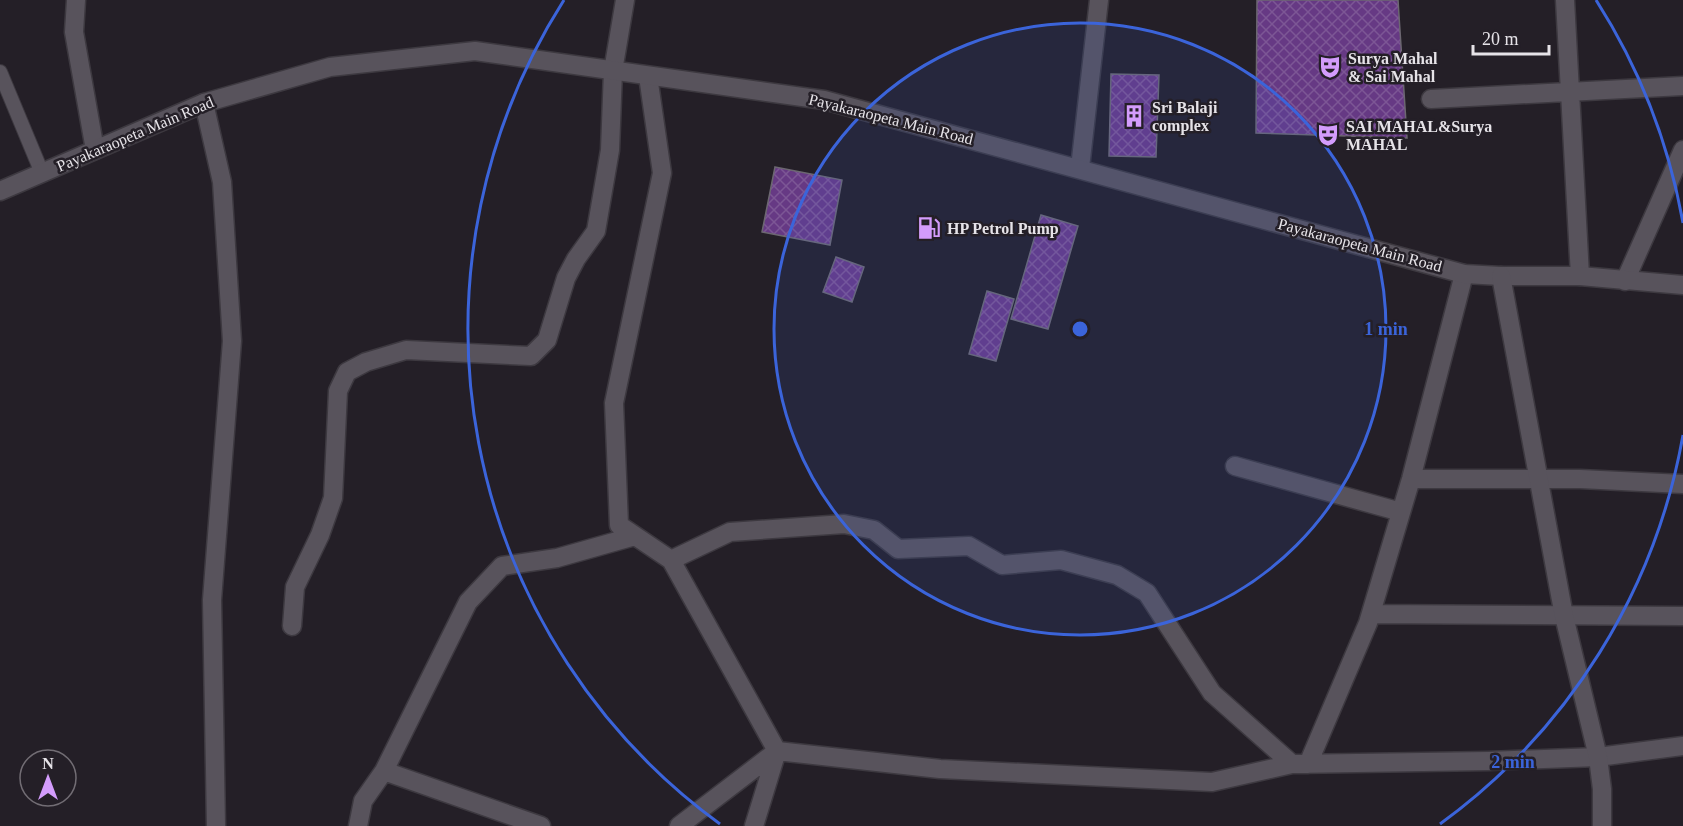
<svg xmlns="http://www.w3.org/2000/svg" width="1683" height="826" font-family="Georgia,serif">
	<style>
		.building { fill: url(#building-cross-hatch); stroke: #6c6771; stroke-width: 1.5 }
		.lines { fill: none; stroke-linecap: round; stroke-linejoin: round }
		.service-casing { stroke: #3d3940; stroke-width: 16 }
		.minor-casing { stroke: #3d3940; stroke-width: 21 }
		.tertiary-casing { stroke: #3d3940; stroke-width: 21 }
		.secondary-casing { stroke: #3d3940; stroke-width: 21 }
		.service { stroke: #58535c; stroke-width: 14 }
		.minor { stroke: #58535c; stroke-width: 18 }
		.tertiary { stroke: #58535c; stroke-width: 18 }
		.secondary { stroke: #58535c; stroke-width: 18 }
		.ring { fill: none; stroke: #3b64da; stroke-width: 3 }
		.labels { text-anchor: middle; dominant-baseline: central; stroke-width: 5; stroke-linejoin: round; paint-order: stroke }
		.poi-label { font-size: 16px; font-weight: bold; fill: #e6e3e8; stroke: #241f27; text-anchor: start }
		.street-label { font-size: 16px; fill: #e6e3e8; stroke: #241f27 }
		.centre { fill: #3b64da; stroke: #241f27; stroke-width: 3 }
		.ring-label { font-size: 18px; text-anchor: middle; font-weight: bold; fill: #3b64da; stroke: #241f27; stroke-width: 5; stroke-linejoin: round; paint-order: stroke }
	</style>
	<defs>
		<pattern id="building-cross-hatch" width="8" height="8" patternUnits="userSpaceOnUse" patternTransform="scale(1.5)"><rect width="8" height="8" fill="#663984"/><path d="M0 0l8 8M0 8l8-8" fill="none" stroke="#7c5695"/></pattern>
	</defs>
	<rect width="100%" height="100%" fill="#241f27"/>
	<path class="building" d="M 1257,0 L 1398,0 L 1407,138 L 1256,133 Z
		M 1111,74 L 1159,75 L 1156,157 L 1109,156 Z
		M 775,167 L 842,180 L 830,245 L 762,232 Z
		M 1041,215 L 1078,226 L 1048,329 L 1011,319 Z
		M 836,257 L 864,267 L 852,302 L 823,292 Z
		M 987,291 L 1014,299 L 996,361 L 969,354 Z"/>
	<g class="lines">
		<g class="service-casing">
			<path id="service" d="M 0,72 L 42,173"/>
		</g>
		<g class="minor-casing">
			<path id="minor" d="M 76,0 L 74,32 L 95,150
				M 1565,0 L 1580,276
				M 648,76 L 662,173 L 614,403 L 619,525 L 671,560 L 777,751 L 679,826
				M 1431,99 L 1683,86
				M 204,103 L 222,182 L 232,341 L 212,600 L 216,826
				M 1080,168 L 1099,0
				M 1625,281 L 1683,150
				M 1235,466 L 1401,512
				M 1411,479 L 1580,479 L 1683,484
				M 671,560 L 730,532 L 844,524 L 874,530 L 898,549 L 969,546 L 1002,565 L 1061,560 L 1117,575 L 1147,593 L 1212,693 L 1292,764
				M 1371,614 L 1683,616
				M 292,626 L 295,587 L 320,535 L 333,498 L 338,391 L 347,372 L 366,362 L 406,350 L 531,356 L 547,340 L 566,278 L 576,259 L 596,231 L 610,150 L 613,71 L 625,0
				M 1308,764 L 1368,623 L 1411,479 L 1464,274
				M 384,771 L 541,826
				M 358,826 L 363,801 L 384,771 L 468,602 L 502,566 L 557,558 L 635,536
				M 754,826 L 777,751 L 940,769 L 1212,782 L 1292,764 L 1488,761 L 1598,757 L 1683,746"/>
		</g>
		<g class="tertiary-casing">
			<path id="tertiary" d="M 0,191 L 204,103 L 330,67 L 475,51 L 824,100 L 1464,274 L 1501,276 L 1580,276 L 1683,285"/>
		</g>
		<g class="secondary-casing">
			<path id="secondary" d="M 1501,276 L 1564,616 L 1598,757 L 1602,789 L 1602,826"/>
		</g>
		<use href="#service" class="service"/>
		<use href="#minor" class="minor"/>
		<use href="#tertiary" class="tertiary"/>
		<use href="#secondary" class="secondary"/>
	</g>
	<circle cx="1080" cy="329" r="306" fill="#3b64da" fill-opacity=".12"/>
	<g class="ring">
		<circle cx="1080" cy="329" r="306"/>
		<path d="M1683 435A612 612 0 0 1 1440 824M720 824A612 612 0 0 1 564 0M1596 0A612 612 0 0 1 1683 223"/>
	</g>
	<defs>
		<g id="theatre-bare" transform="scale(1.8)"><path d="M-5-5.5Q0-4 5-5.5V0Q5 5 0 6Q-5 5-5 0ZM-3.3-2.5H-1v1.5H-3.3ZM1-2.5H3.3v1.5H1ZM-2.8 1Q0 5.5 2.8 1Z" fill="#d39cfc" stroke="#241f27" stroke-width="2.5" paint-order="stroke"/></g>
		<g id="building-bare" transform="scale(1.8)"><path d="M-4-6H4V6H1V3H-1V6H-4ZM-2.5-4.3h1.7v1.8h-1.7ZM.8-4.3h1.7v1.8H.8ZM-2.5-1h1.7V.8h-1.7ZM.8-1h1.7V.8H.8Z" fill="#d39cfc" stroke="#241f27" stroke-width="2.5" paint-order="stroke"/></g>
		<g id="fuel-bare" transform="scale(1.8)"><path d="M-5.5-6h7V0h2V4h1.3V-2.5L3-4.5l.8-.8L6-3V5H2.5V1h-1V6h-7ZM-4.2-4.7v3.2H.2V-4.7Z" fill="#d39cfc" stroke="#241f27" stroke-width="2.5" paint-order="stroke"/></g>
	</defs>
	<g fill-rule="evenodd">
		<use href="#theatre-bare" x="1330" y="67"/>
		<use href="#building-bare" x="1134" y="116"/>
		<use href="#theatre-bare" x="1328" y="135"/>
		<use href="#fuel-bare" x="929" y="228"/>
	</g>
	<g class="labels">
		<g class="poi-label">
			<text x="1348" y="58">Surya Mahal<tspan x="1348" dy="18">&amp; Sai Mahal</tspan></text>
			<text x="1152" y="107">Sri Balaji<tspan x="1152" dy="18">complex</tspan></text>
			<text x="1346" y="126">SAI MAHAL&amp;Surya<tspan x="1346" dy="18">MAHAL</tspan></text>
			<text x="947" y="228">HP Petrol Pump</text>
		</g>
		<g class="street-label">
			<text transform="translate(891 119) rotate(14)">Payakaraopeta Main Road</text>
			<text transform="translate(135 134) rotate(-23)">Payakaraopeta Main Road</text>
			<text transform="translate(1360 245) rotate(15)">Payakaraopeta Main Road</text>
		</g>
	</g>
	<circle cx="1080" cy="329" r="9" class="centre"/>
	<g class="ring-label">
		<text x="1386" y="335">1 min</text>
		<text x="1513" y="768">2 min</text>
	</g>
	<g transform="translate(48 778)"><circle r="28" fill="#241f27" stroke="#726d74" stroke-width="1.5"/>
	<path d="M0-4.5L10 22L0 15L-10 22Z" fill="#d39cfc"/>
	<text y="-9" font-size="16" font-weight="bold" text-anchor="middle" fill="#e6e3e8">N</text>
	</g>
	<path d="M1473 45v9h76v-9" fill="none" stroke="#e6e3e8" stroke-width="3"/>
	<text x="1482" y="45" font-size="18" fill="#e6e3e8" stroke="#241f27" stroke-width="4.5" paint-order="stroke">20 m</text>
</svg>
